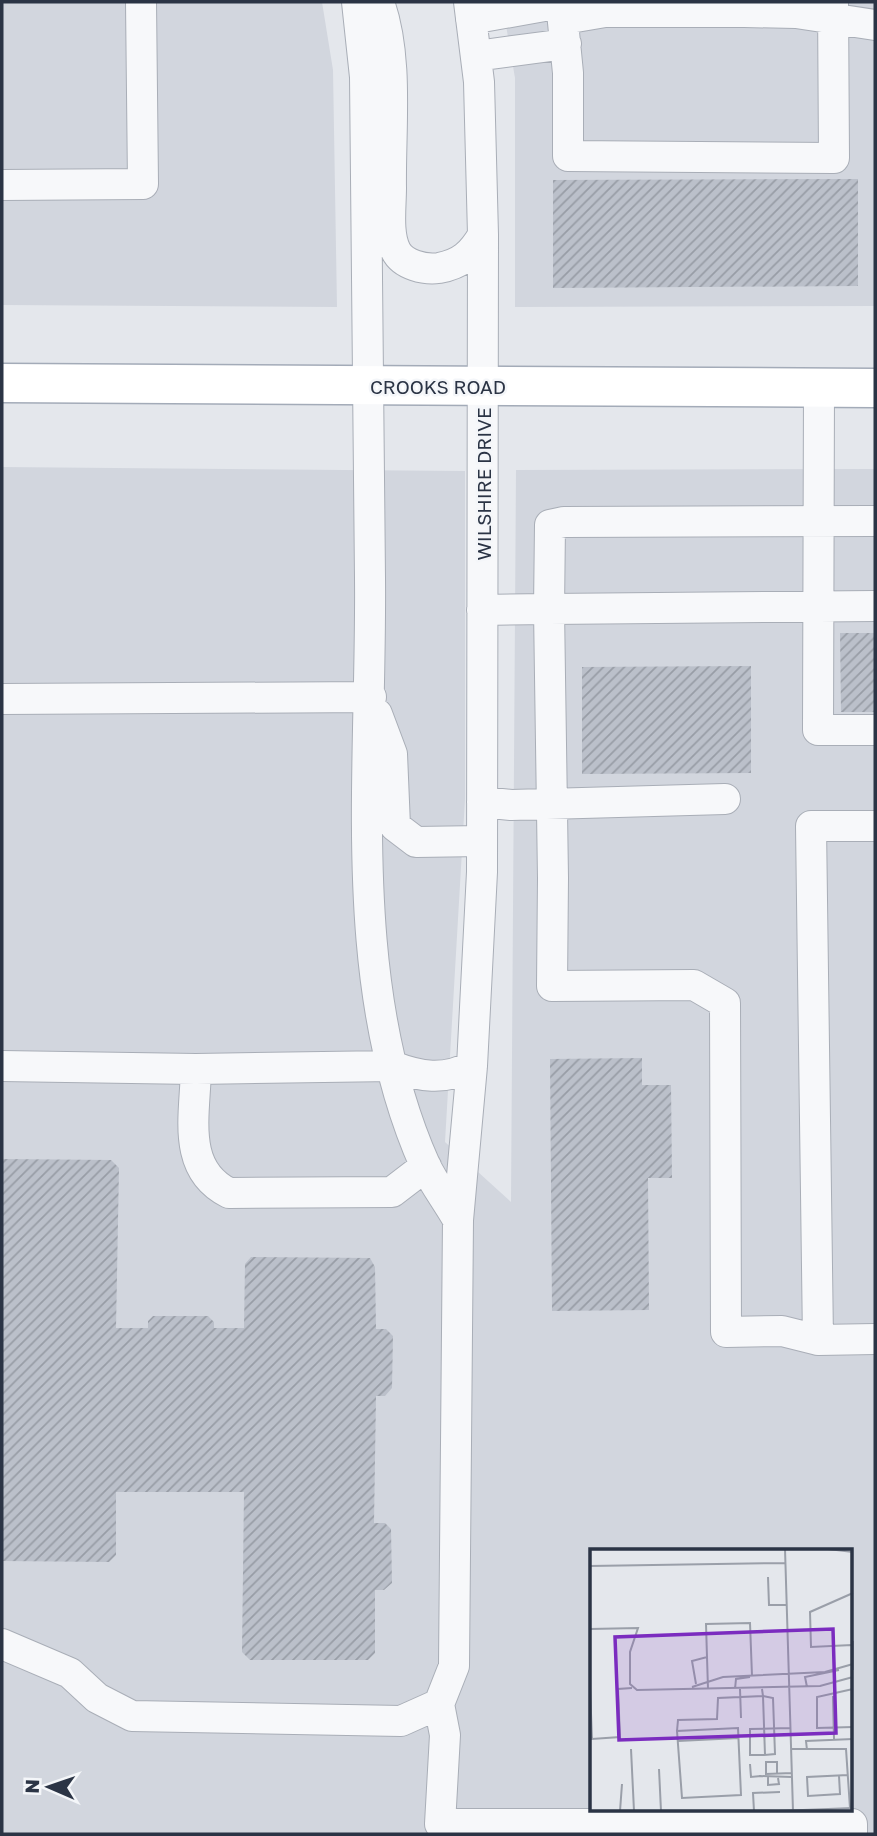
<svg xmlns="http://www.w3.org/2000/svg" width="877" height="1836" font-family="'Golos Text',sans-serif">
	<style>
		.built { fill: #d2d6de; fill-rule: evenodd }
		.building { fill: url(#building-hatch) }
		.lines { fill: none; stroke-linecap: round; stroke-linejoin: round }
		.minor-casing { stroke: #a9aeb7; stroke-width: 32 }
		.major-casing { stroke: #a3abb8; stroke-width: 41 }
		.minor { stroke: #f7f8fa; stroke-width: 30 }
		.major { stroke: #fff; stroke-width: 38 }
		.labels { text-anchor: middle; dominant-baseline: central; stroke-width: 5; stroke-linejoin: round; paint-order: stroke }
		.street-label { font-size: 19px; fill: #2b3445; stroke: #f4f6f9 }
		.inset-road { fill: none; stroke: #9a9fa9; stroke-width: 2 }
		.view { fill: #7b2cbf; fill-opacity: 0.15; stroke: #7b2cbf; stroke-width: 3.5 }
		.inset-edge { fill: none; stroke: #2b3445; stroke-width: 3.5 }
	</style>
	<defs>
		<pattern id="building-hatch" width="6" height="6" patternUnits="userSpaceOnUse" patternTransform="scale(1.75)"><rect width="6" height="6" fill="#bbc0ca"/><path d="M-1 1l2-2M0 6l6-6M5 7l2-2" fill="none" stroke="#989da6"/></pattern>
	</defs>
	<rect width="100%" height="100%" fill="#e4e7ec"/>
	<path class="built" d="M 2,2 L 322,2 L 333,70 L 337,307 L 2,305 Z
		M 502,2 L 875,2 L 875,306 L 515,307 L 515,78 Z
		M 2,467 L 465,471 L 465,799 L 445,1142 L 511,1202 L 516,470 L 875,469 L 875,1834 L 2,1834 ZM 592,1551 L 851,1551 L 851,1810 L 592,1810 Z"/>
	<path class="building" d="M 858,179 L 858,286 L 553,288 L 553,180 Z
		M 840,633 L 875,633 L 875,712 L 841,712 Z
		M 751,666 L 751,773 L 582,774 L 582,667 Z
		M 642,1058 L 642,1085 L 671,1085 L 672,1178 L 648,1178 L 649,1310 L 552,1311 L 550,1059 Z
		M 2,1159 L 111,1160 L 119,1168 L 116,1328 L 148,1328 L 148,1321 L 153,1316 L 208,1316 L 214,1322 L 214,1328 L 244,1328 L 245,1264 L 251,1257 L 370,1258 L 375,1267 L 376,1329 L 386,1329 L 393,1336 L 392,1388 L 385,1396 L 376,1396 L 374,1523 L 385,1523 L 391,1529 L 392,1583 L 384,1590 L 375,1590 L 375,1653 L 368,1660 L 250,1660 L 242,1652 L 244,1492 L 116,1492 L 116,1555 L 109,1562 L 2,1561 Z"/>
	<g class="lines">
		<g class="minor-casing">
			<path id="minor" d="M 357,2 L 365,77 C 367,244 369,411 370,578 C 372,771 344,984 425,1165 C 434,1184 448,1202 458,1220
				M 379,2 C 399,58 390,129 391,188 C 391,207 387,234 396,251 C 403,265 425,270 439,268 C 461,264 472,254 483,235
				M 561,2 L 568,73 L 568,156 L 834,158 L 833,2
				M 471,19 L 561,3
				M 564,19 L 605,12 L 744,12 L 796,13 L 875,25
				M 476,56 L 566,44
				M 2,185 L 143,184 L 141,2
				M 819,388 L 818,730 L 875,730
				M 875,521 L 564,522 L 550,525 L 549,609 L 875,606
				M 482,610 L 549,609 L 553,878 L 552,986 L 694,985 L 725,1003 L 726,1332 L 782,1331 L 818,1340
				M 2,699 L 371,697
				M 377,714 L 392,754 L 395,826 L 416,842 L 482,841
				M 482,802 L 511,805 L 725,799
				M 875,826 L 811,826 L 818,1340 L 875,1339
				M 2,1066 L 196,1069
				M 426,1166 L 392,1192 L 229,1193 C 181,1169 195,1115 196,1069 L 392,1066 C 420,1077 444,1081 472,1066
				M 2,1644 L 70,1673 L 97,1698 L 132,1716 L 401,1721 L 439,1704 L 454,1666 L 458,1220 L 472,1066 L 482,872 L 483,235 L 479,82 L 469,2
				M 439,1704 L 445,1735 L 440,1824 L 852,1824 L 852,1834"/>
		</g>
		<g class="major-casing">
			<path id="major" d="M 2,383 L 875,388"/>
		</g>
		<use href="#minor" class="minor"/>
		<use href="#major" class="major"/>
	</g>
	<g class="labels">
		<g class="street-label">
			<text x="438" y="386">CROOKS ROAD</text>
			<text transform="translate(483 484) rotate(-90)">WILSHIRE DRIVE</text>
		</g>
	</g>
	<g transform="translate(590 1549)">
		<rect width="262" height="262" fill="#e4e7ec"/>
		<path class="inset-road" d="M 195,0 L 203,262M 238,0 L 263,3M 0,17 L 195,14M 178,28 L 179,56 L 197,56M 0,80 L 48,79 L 40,103 L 40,135 L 47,141 L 230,137 L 263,128M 263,92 L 263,121M 262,96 L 221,98 L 220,63 L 263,44M 117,108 L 116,75 L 160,74 L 162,127M 106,135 L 102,112 L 117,108 L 118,140M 102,138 L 133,128 L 235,123 L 263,115M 217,138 L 215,128 L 249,121M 0,139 L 2,190 L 30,188 L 28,140 L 42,139M 145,140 L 146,130 L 160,128M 150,140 L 151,169M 263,140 L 227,148 L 227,179 L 263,178M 173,147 L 183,149 L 185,205 L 175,206 ZM 243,147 L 244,190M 148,179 L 151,246 L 92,249 L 87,182 ZM 87,182 L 88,171 L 127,170 L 128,149 L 173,147 L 172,140M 88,192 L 149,189M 41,200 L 44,262M 202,200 L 256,200 L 260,259M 217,201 L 216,192 L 263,190M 175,206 L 160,206 L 160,180 L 200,179M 160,215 L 161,228 L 171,227M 69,220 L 71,262M 187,224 L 187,213 L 176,213 L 176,225 L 202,224M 169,227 L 202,228M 249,227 L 250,245 L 218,247 L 217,228 L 258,226M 178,228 L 178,236 L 189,235 L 188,229M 30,262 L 32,235M 164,262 L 163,244 L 190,243M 188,262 L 263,259"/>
		<path class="view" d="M 243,80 L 246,184 L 29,191 L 25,88 Z"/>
		<rect width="262" height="262" class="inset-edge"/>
	</g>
	<rect width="877" height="1836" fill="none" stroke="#2b3445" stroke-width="7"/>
	<g transform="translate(49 1787) rotate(272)" stroke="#f4f6f9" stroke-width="5" paint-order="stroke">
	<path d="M0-5L12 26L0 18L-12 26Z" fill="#2b3445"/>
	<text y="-10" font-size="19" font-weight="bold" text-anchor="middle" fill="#2b3445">N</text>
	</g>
</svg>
